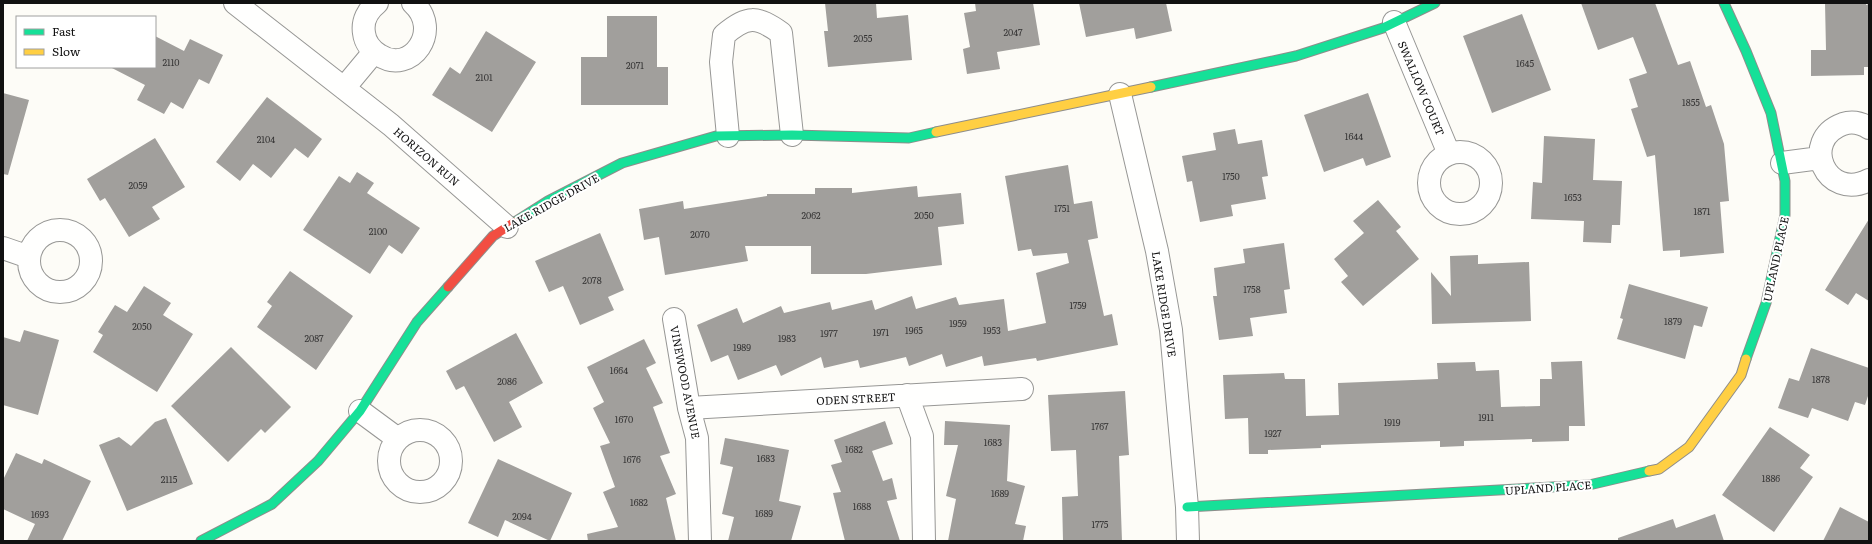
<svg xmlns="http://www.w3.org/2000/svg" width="1872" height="544" font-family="Literata,serif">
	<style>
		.building { fill: #a19f9c }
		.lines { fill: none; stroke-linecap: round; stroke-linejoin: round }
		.street-casing { stroke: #979795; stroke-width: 24 }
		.fast-casing { stroke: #8e8d8b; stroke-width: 11 }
		.slow-casing { stroke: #8e8d8b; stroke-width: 11 }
		.jam-casing { stroke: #8e8d8b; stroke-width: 11 }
		.street { stroke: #fffffe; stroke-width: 22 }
		.fast { stroke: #16e098; stroke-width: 9 }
		.slow { stroke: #ffcf43; stroke-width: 9 }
		.jam { stroke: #f24e42; stroke-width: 9 }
		.labels { text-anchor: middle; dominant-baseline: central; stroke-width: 4; stroke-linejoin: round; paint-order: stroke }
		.number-label { font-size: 9px; fill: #353434 }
		.street-label { font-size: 11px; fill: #111; stroke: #fff }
	</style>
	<rect width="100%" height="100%" fill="#fdfcf7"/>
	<path class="building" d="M 825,3 L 876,3 L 877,18 L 908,15 L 912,60 L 828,67 L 824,31 L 828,31 Z
		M 975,3 L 1033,3 L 1040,45 L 997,52 L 1000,69 L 967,74 L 963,49 L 970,47 L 964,13 L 976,11 Z
		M 1079,3 L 1166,3 L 1172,31 L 1136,39 L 1134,28 L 1086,37 Z
		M 1581,3 L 1655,3 L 1678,65 L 1690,61 L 1706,107 L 1711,105 L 1724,144 L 1729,201 L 1720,202 L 1724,253 L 1680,257 L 1680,250 L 1663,251 L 1655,155 L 1647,157 L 1631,109 L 1638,107 L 1629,79 L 1647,73 L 1633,37 L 1598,50 Z
		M 1825,3 L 1866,3 L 1866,5 L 1869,4 L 1869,67 L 1864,67 L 1864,75 L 1811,76 L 1811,50 L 1826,50 Z
		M 1522,14 L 1551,90 L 1492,113 L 1463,36 Z
		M 607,16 L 657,16 L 657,67 L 668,67 L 668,105 L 581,105 L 581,57 L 607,57 Z
		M 486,31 L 536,62 L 492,132 L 432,95 L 450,67 L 460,74 Z
		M 155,36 L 184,51 L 190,39 L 223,55 L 209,84 L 199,79 L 183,109 L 171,102 L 164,114 L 137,100 L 145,85 L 110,67 L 155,67 Z
		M 3,93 L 29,100 L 8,175 L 3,174 Z
		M 1368,93 L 1391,157 L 1366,166 L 1363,158 L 1324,172 L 1304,115 Z
		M 267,97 L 322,139 L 308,158 L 295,148 L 271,178 L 253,164 L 240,181 L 216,162 Z
		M 1235,129 L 1238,144 L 1262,140 L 1268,176 L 1262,177 L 1266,199 L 1231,205 L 1233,216 L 1200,222 L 1192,181 L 1187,182 L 1182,156 L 1216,150 L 1213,133 Z
		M 1544,136 L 1595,139 L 1593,180 L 1622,181 L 1620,225 L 1612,225 L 1611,243 L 1583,242 L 1584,221 L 1531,219 L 1533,182 L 1542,183 Z
		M 155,138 L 185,187 L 152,207 L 160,219 L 129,237 L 105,198 L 100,201 L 87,179 Z
		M 1068,165 L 1074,204 L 1092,201 L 1098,238 L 1088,240 L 1104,316 L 1112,314 L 1118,345 L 1037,361 L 1036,358 L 984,366 L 982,356 L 946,367 L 942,354 L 909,366 L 906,357 L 860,368 L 858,360 L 824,368 L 821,357 L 781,376 L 776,365 L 738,380 L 728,355 L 711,362 L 697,325 L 737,308 L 743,323 L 781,306 L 784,313 L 830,302 L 832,310 L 872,300 L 875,310 L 912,296 L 916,309 L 956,297 L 959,305 L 1004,299 L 1008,331 L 1046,323 L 1036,273 L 1069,263 L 1067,253 L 1033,256 L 1031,249 L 1018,251 L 1005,176 Z
		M 357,172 L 374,183 L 367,193 L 420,228 L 402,254 L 389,245 L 370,274 L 303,230 L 339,176 L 350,183 Z
		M 917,186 L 918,197 L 961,193 L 964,224 L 938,227 L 942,265 L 866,274 L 811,274 L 811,246 L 745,246 L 748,261 L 665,275 L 659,237 L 644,240 L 639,209 L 683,201 L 684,209 L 767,196 L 767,194 L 815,194 L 815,188 L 852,188 L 852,193 Z
		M 1378,200 L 1401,227 L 1396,231 L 1419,259 L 1363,306 L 1341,282 L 1348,276 L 1334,259 L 1364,233 L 1353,221 Z
		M 1869,219 L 1869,301 L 1856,293 L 1848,305 L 1825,290 Z
		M 600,233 L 624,290 L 608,297 L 614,310 L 580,325 L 563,286 L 549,292 L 535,261 Z
		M 1284,243 L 1290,289 L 1284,290 L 1287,313 L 1250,318 L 1253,336 L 1219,340 L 1213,296 L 1217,296 L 1214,268 L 1245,263 L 1243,249 Z
		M 1478,255 L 1478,264 L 1529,262 L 1531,321 L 1432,324 L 1431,272 L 1451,296 L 1450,256 Z
		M 290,271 L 353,316 L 316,370 L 257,327 L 272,306 L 267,302 Z
		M 1629,284 L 1708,307 L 1702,327 L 1694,325 L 1685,359 L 1617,339 L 1623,319 L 1620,318 Z
		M 144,286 L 171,303 L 163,315 L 193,334 L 157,392 L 93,352 L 103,335 L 98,332 L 115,305 L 127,312 Z
		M 24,330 L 59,340 L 38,415 L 3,405 L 3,337 L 20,342 Z
		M 516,333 L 543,383 L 509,402 L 522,427 L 494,442 L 464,386 L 456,390 L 446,371 Z
		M 644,339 L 656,363 L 646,368 L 663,403 L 653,407 L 670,453 L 660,456 L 676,494 L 666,498 L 676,541 L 588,541 L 587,534 L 618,527 L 603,492 L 615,487 L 600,446 L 610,443 L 593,408 L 604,402 L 587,367 Z
		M 231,347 L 291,407 L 265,433 L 261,429 L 228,462 L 171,406 Z
		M 1811,348 L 1869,368 L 1869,393 L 1865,405 L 1855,402 L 1848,421 L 1812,408 L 1808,418 L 1778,408 L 1789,378 L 1799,381 Z
		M 1582,361 L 1585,426 L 1569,426 L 1569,441 L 1532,442 L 1532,439 L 1464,441 L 1464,446 L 1440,447 L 1440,441 L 1321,445 L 1321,448 L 1268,450 L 1268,454 L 1249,454 L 1248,418 L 1225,419 L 1223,375 L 1284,373 L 1285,379 L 1305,379 L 1306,416 L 1339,415 L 1338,383 L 1438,379 L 1437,363 L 1475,362 L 1476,371 L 1499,370 L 1501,407 L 1540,406 L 1540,379 L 1552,379 L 1551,362 Z
		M 1125,391 L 1129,455 L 1119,456 L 1122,541 L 1063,541 L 1062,497 L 1078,496 L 1076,450 L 1051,451 L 1048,395 Z
		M 166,418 L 193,484 L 127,511 L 99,445 L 119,437 L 131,446 L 155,422 Z
		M 885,421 L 893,444 L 872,451 L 883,481 L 892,478 L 897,499 L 887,501 L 900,541 L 845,541 L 833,493 L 841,492 L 831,465 L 842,462 L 834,440 Z
		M 945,421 L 1010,425 L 1007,481 L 1025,486 L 1015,524 L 1026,526 L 1023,541 L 948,541 L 956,499 L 946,496 L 958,445 L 944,445 Z
		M 1770,427 L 1810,455 L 1800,468 L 1813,477 L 1774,532 L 1722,495 Z
		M 725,438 L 789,450 L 779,501 L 801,506 L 791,541 L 728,541 L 734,517 L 722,514 L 733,467 L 720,464 Z
		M 16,453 L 42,464 L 44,459 L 91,481 L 62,541 L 27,541 L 35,524 L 3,509 L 3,480 Z
		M 498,459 L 572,493 L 550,541 L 505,520 L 498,537 L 468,523 Z
		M 1840,507 L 1869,522 L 1869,541 L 1823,541 Z
		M 1715,514 L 1724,541 L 1618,541 L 1618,538 L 1673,519 L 1676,528 Z"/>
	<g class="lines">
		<g class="street-casing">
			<path id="street" d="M 235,3 L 391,125 L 507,227
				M 377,3 C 368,10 362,21 364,33 C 365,42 371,50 379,55 C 411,76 443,30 413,3
				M 1394,22 L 1449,154
				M 344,88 L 374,52
				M 1120,94 L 1157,251 L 1171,330 L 1187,507 L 1188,541
				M 1869,128 C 1861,123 1852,121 1843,124 C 1799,140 1826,202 1869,180
				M 728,136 L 721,62 L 724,35 C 747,15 757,16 781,33 L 792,135
				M1429 183a31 31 0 1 1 62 0a31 31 0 1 1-62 0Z
				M 1782,163 L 1820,158
				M29 261a31 31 0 1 1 62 0a31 31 0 1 1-62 0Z
				M 3,248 L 29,257
				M 674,319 L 689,408 L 697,438 L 700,541
				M 907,395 L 922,436 L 924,541
				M 689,408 L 1022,389
				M 360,411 L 398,439
				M389 461a31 31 0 1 1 62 0a31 31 0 1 1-62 0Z"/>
		</g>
		<g class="fast-casing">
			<path id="fast" d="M 1724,3 L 1746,51 L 1771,113 L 1785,181 L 1785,215 L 1766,303 L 1746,359
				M 1151,87 L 1296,56 L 1383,28 L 1435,3
				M 515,222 L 548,201 L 622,163 L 716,136 L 792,135 L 909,138 L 936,132
				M 1187,507 L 1589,485 L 1649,471
				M 201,541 L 272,504 L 318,461 L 360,411 L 417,322 L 448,287"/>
		</g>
		<g class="slow-casing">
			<path id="slow" d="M 936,132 L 1151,87
				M 1649,471 L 1659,469 L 1689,447 L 1741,375 L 1746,359"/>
		</g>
		<g class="jam-casing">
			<path id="jam" d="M 448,287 L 493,236 L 515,222"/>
		</g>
		<use href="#street" class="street"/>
		<use href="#fast" class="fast"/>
		<use href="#slow" class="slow"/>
		<use href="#jam" class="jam"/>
	</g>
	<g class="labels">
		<g class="number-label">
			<text x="1013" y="32">2047</text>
			<text x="863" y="38">2055</text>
			<text x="171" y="62">2110</text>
			<text x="1525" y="63">1645</text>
			<text x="635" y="65">2071</text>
			<text x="484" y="77">2101</text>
			<text x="1691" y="102">1855</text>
			<text x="1354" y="136">1644</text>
			<text x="266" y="139">2104</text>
			<text x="1231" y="176">1750</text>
			<text x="138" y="185">2059</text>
			<text x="1573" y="197">1653</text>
			<text x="1062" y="208">1751</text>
			<text x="1702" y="211">1871</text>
			<text x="811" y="215">2062</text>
			<text x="924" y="215">2050</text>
			<text x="378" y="231">2100</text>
			<text x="700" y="234">2070</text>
			<text x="592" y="280">2078</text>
			<text x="1252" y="289">1758</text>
			<text x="1078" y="305">1759</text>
			<text x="1673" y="321">1879</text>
			<text x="958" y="323">1959</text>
			<text x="142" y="326">2050</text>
			<text x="914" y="330">1965</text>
			<text x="992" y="330">1953</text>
			<text x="881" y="332">1971</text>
			<text x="829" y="333">1977</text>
			<text x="314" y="338">2087</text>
			<text x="787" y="338">1983</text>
			<text x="742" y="347">1989</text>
			<text x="619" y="370">1664</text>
			<text x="1821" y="379">1878</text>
			<text x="507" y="381">2086</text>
			<text x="1486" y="417">1911</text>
			<text x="624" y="419">1670</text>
			<text x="1392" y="422">1919</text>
			<text x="1100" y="426">1767</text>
			<text x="1273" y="433">1927</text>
			<text x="993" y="442">1683</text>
			<text x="854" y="449">1682</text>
			<text x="766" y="458">1683</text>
			<text x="632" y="459">1676</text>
			<text x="1771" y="478">1886</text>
			<text x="169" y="479">2115</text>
			<text x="1000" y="493">1689</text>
			<text x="639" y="502">1682</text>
			<text x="862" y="506">1688</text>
			<text x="764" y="513">1689</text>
			<text x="40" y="514">1693</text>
			<text x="522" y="516">2094</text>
			<text x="1100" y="524">1775</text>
		</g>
		<g class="street-label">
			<text transform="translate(1422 88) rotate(67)">SWALLOW COURT</text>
			<text transform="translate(427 156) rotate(41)">HORIZON RUN</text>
			<text transform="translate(551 202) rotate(-29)">LAKE RIDGE DRIVE</text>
			<text transform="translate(1775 259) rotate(-78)">UPLAND PLACE</text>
			<text transform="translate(1165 304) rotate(81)">LAKE RIDGE DRIVE</text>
			<text transform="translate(686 382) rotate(79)">VINEWOOD AVENUE</text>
			<text transform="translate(856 398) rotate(-3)">ODEN STREET</text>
			<text transform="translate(1548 487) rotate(-4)">UPLAND PLACE</text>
		</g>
	</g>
	<rect width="1872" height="544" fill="none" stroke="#111111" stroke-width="8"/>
	<rect x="16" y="16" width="140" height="52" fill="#ffffff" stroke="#a0a0a0"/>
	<rect x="24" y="29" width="20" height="6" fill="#16e098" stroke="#a0a0a0"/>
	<text x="52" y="36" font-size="12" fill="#111111">Fast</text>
	<rect x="24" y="49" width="20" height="6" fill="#ffcf43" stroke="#a0a0a0"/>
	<text x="52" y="56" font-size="12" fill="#111111">Slow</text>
</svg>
